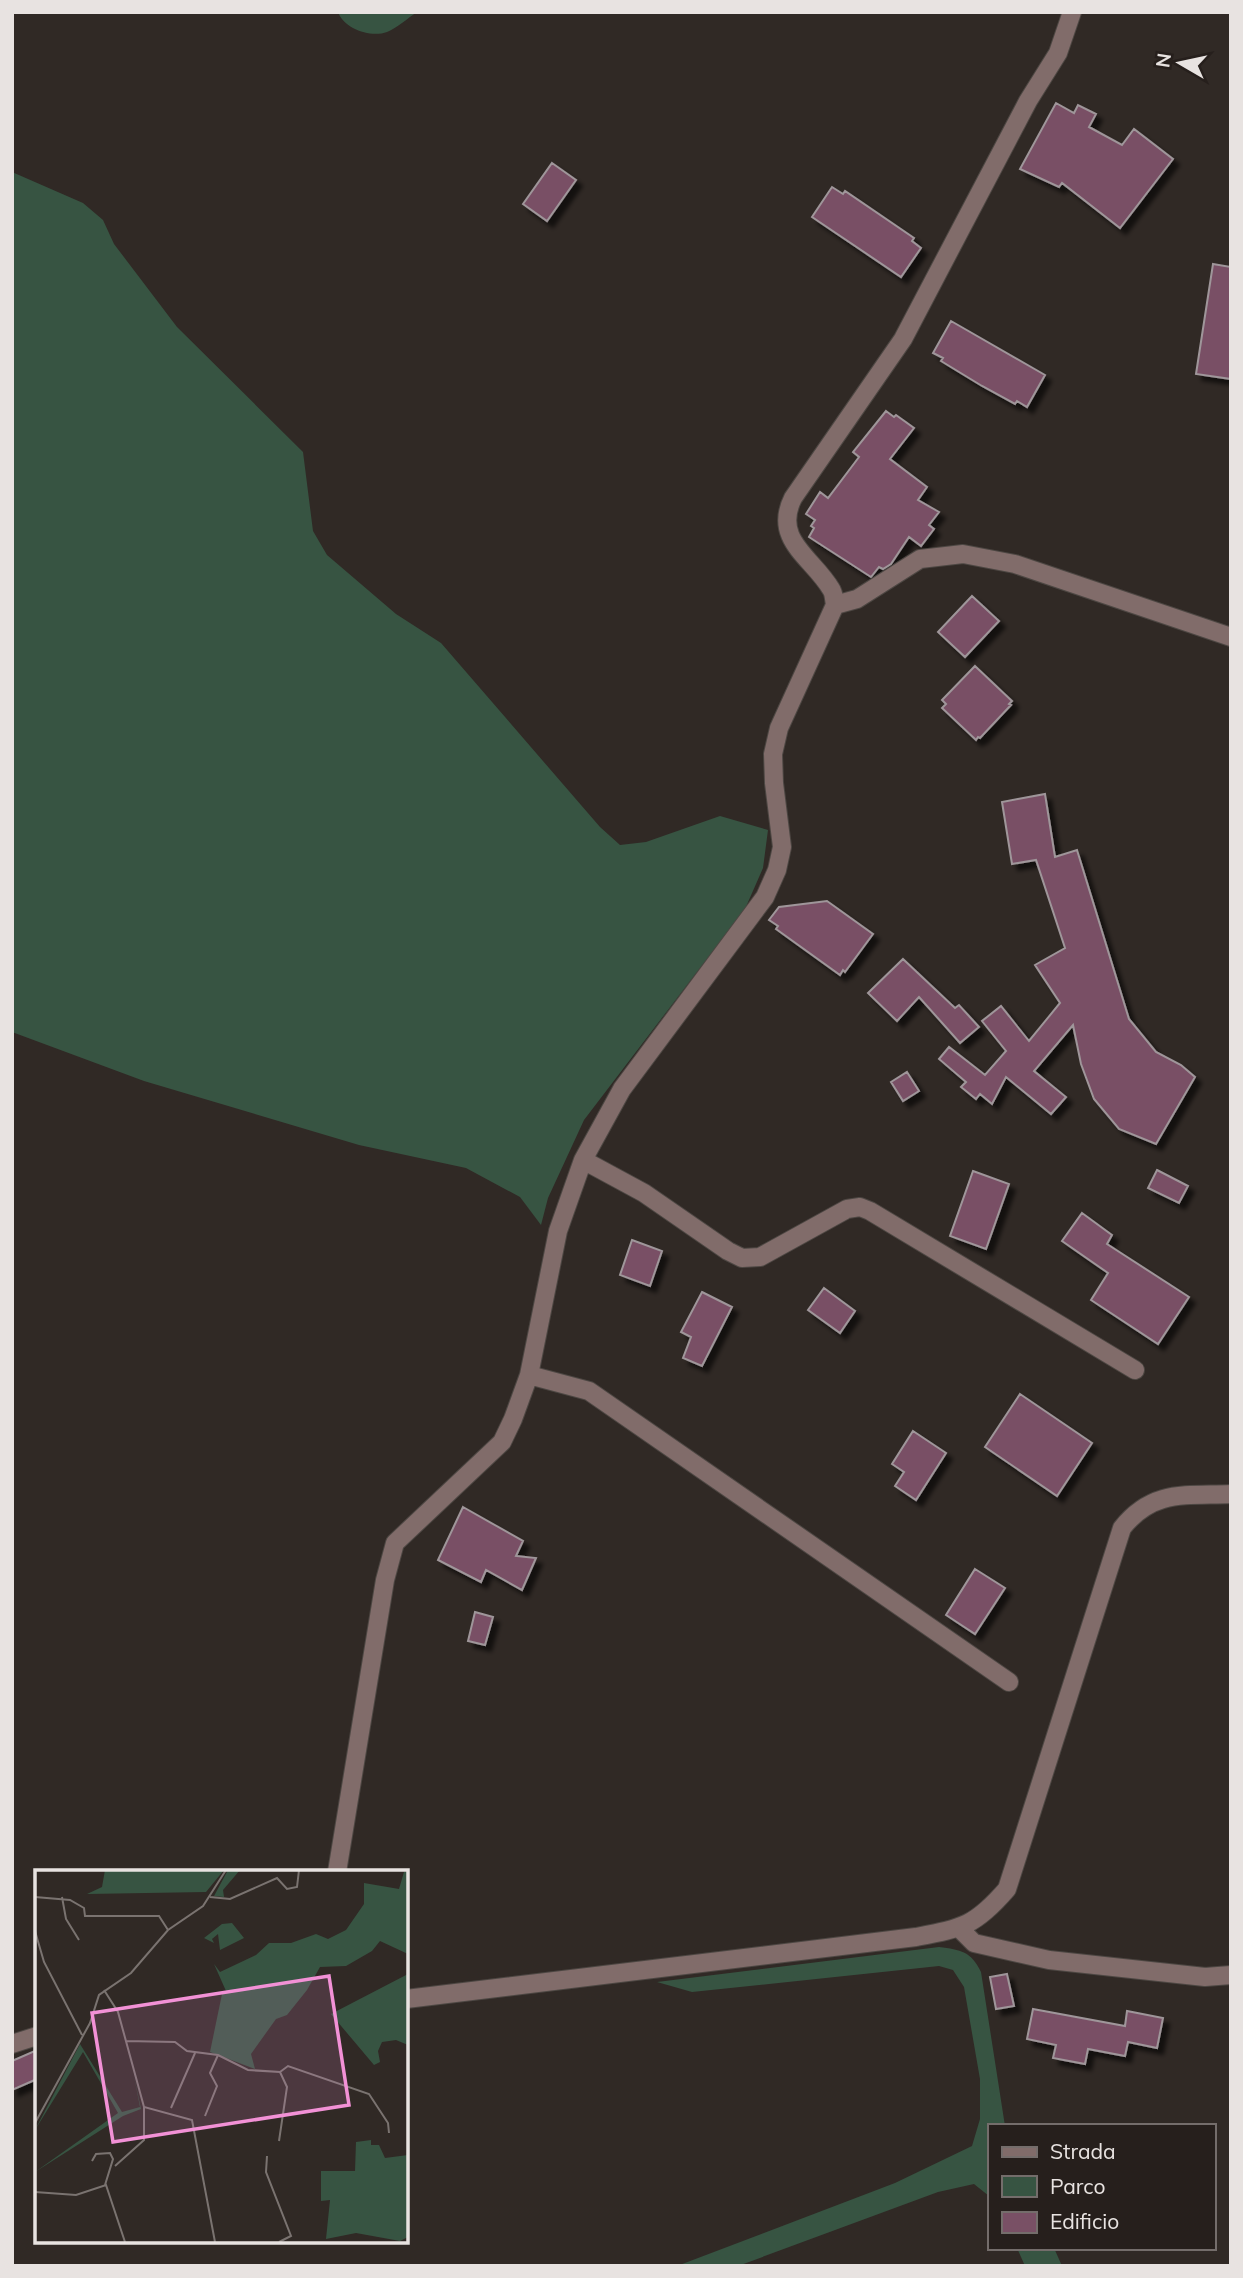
<svg xmlns="http://www.w3.org/2000/svg" width="1243" height="2278" font-family="Mulish,sans-serif">
	<style>
		.green { fill: #375442 }
		.building { fill: #795065; stroke: #9f969a; stroke-width: 2; filter: url(#shadow) }
		.lines { fill: none; stroke-linecap: round; stroke-linejoin: round }
		.minor-casing { stroke: #4d4743; stroke-width: 20 }
		.minor { stroke: #816c6a; stroke-width: 18 }
		.inset-road { fill: none; stroke: #7a7370; stroke-width: 2 }
		.view { fill: #f291d6; fill-opacity: 0.15; stroke: #f291d6; stroke-width: 3.5 }
		.inset-edge { fill: none; stroke: #e8e3e1; stroke-width: 3.5 }
	</style>
	<defs>
		<filter id="shadow"><feDropShadow dx="6" dy="6" stdDeviation="2" flood-color="#0009"/></filter>
	</defs>
	<rect width="100%" height="100%" fill="#302925"/>
	<path class="green" d="M 338,12 L 417,12 C 408,18 397,28 387,32 C 371,38 344,29 338,12 Z
		M 12,172 L 83,203 L 103,220 L 114,244 L 177,327 L 303,452 L 313,531 L 327,555 L 396,614 L 441,643 L 600,827 L 620,845 L 646,842 L 720,816 L 768,830 L 763,868 L 745,909 L 584,1120 L 548,1198 L 541,1225 L 520,1197 L 466,1168 L 359,1145 L 144,1081 L 12,1032 Z
		M 939,1947 C 961,1950 971,1951 981,1972 L 1005,2126 L 989,2126 L 989,2196 L 974,2184 L 938,2192 L 738,2266 L 677,2266 L 895,2183 L 972,2146 L 980,2119 L 980,2079 L 964,1987 L 953,1970 L 939,1966 L 692,1992 L 657,1982 Z
		M 1017,2248 L 1054,2248 L 1062,2266 L 1025,2266 Z"/>
	<path class="building" d="M 1056,103 L 1074,113 L 1078,105 L 1096,114 L 1089,127 L 1122,145 L 1134,129 L 1173,159 L 1120,228 L 1062,183 L 1059,187 L 1020,169 Z
		M 552,163 L 576,180 L 547,221 L 523,204 Z
		M 832,187 L 843,194 L 845,191 L 914,238 L 912,241 L 921,248 L 901,277 L 812,217 Z
		M 1213,264 L 1231,267 L 1231,379 L 1196,374 Z
		M 951,321 L 1045,375 L 1027,407 L 1017,401 L 1015,404 L 982,386 L 941,361 L 943,358 L 933,353 Z
		M 886,411 L 894,417 L 896,415 L 914,428 L 890,459 L 927,487 L 918,500 L 939,512 L 929,525 L 934,529 L 921,546 L 909,537 L 891,564 L 883,569 L 879,567 L 871,577 L 809,537 L 814,528 L 811,526 L 815,520 L 806,514 L 820,492 L 828,498 L 859,457 L 853,452 Z
		M 972,596 L 999,621 L 965,657 L 938,632 Z
		M 975,666 L 1012,701 L 1009,704 L 1011,705 L 980,738 L 978,737 L 976,740 L 942,708 L 946,704 L 942,700 Z
		M 1045,794 L 1055,857 L 1077,850 L 1129,1019 L 1156,1052 L 1181,1065 L 1195,1077 L 1156,1144 L 1119,1129 L 1094,1099 L 1081,1064 L 1073,1025 L 1034,1071 L 1066,1097 L 1051,1114 L 1006,1077 L 992,1104 L 980,1094 L 976,1099 L 961,1087 L 966,1082 L 939,1059 L 949,1047 L 985,1075 L 1006,1051 L 982,1021 L 1001,1006 L 1029,1041 L 1060,1003 L 1035,965 L 1065,948 L 1036,860 L 1012,864 L 1002,802 Z
		M 827,901 L 873,934 L 845,972 L 843,970 L 840,975 L 776,929 L 778,926 L 769,920 L 779,907 Z
		M 903,959 L 955,1008 L 959,1005 L 979,1027 L 960,1043 L 919,997 L 897,1021 L 868,993 Z
		M 907,1072 L 919,1091 L 903,1101 L 891,1082 Z
		M 1157,1170 L 1188,1186 L 1179,1203 L 1148,1188 Z
		M 973,1171 L 1009,1184 L 986,1249 L 950,1236 Z
		M 1082,1213 L 1112,1235 L 1107,1244 L 1189,1297 L 1158,1344 L 1091,1300 L 1108,1273 L 1062,1241 Z
		M 632,1240 L 662,1251 L 650,1286 L 620,1275 Z
		M 824,1288 L 855,1311 L 840,1333 L 808,1310 Z
		M 702,1292 L 732,1307 L 702,1366 L 683,1358 L 691,1337 L 681,1332 Z
		M 1020,1394 L 1092,1443 L 1057,1496 L 985,1447 Z
		M 913,1431 L 946,1453 L 916,1500 L 895,1486 L 904,1472 L 892,1464 Z
		M 463,1507 L 523,1541 L 516,1556 L 536,1558 L 522,1590 L 486,1570 L 481,1582 L 438,1560 Z
		M 975,1569 L 1005,1588 L 975,1634 L 946,1615 Z
		M 475,1612 L 493,1617 L 485,1645 L 468,1641 Z
		M 1007,1974 L 1014,2006 L 996,2009 L 990,1977 Z
		M 1033,2009 L 1125,2026 L 1127,2011 L 1163,2018 L 1157,2048 L 1128,2042 L 1125,2056 L 1088,2049 L 1085,2064 L 1053,2058 L 1056,2045 L 1027,2039 Z
		M 37,2050 L 37,2079 L 12,2090 L 12,2061 Z"/>
	<g class="lines">
		<g class="minor-casing">
			<path id="minor" d="M 835,605 C 834,600 834,593 831,589 C 813,558 772,540 793,498 L 903,339 L 1028,101 L 1058,53 L 1072,12
				M 583,1160 L 644,1193 L 728,1251 L 742,1258 L 760,1257 L 847,1209 L 860,1207 L 870,1211 L 1135,1370
				M 529,1375 L 589,1391 L 1009,1682
				M 337,1872 L 385,1580 L 395,1543 L 502,1442 L 513,1419 L 529,1375 L 558,1231 L 583,1160 L 622,1089 L 765,897 L 777,870 L 782,847 L 774,783 L 773,754 L 779,728 L 835,605 L 857,599 L 920,559 L 963,554 L 1015,564 L 1231,637
				M 960,1929 L 974,1943 L 1049,1960 L 1205,1977 L 1231,1975
				M 406,1999 L 916,1937 C 963,1928 975,1926 1007,1889 L 1122,1528 C 1153,1489 1186,1496 1231,1494
				M 12,2044 L 37,2036"/>
		</g>
		<use href="#minor" class="minor"/>
	</g>
	<g transform="translate(35 1870)">
		<rect width="373" height="373" fill="#302925"/>
		<path d="M 70,0 L 189,0 L 171,22 L 52,24 L 67,17 ZM 193,0 L 205,0 L 188,20 L 189,27 L 179,26 ZM 369,2 L 373,2 L 373,84 L 345,71 L 337,81 L 311,96 L 285,97 L 272,120 L 252,145 L 241,149 L 216,184 L 220,199 L 175,182 L 187,124 L 191,121 L 179,94 L 185,102 L 221,85 L 234,73 L 256,73 L 281,64 L 293,69 L 311,60 L 329,34 L 329,13 L 364,19 ZM 197,53 L 209,68 L 185,80 L 183,64 L 177,69 L 179,73 L 169,68 L 187,54 ZM 373,104 L 373,175 L 361,170 L 347,172 L 343,181 L 345,192 L 339,195 L 296,144 ZM 45,174 L 87,242 L 105,237 L 99,206 L 106,239 L 88,246 L 0,302 L 83,243 L 48,182 L 0,260 ZM 336,270 L 336,275 L 344,275 L 350,288 L 373,285 L 373,367 L 365,371 L 321,363 L 291,369 L 295,330 L 286,331 L 286,301 L 320,301 L 321,272 Z" fill="#375442"/>
		<path class="inset-road" d="M 0,27 L 35,30 L 49,38 L 50,46 L 124,46 L 133,60M 27,27 L 31,49 L 44,70M 175,27 L 195,29 L 242,8 L 252,19 L 262,17 L 264,0M 0,61 L 9,92 L 47,165M 69,120 L 83,142 L 109,237 L 157,250 L 180,372M 91,171 L 140,172 L 152,181 L 183,185 L 213,200 L 245,202 L 252,217 L 244,271M 245,202 L 253,196 L 334,224 L 353,253 L 354,263M 136,238 L 160,183M 170,246 L 182,216 L 175,203 L 183,185M 0,253 L 55,153 L 64,125 L 96,103 L 133,60 L 168,36 L 191,0M 232,286 L 231,302 L 256,366 L 244,372M 57,291 L 61,284 L 75,283 L 78,289 L 70,315M 80,296 L 109,270 L 109,237M 0,322 L 41,325 L 71,315 L 90,372"/>
		<path class="view" d="M 294,106 L 314,235 L 78,272 L 57,143 Z"/>
		<rect width="373" height="373" class="inset-edge"/>
	</g>
	<rect width="1243" height="2278" fill="none" stroke="#e8e3e1" stroke-width="28"/>
	<rect x="988" y="2124" width="228" height="126" fill="#261f1c" stroke="#746d6b" stroke-width="2"/>
	<rect x="1002" y="2147" width="35" height="10" fill="#816c6a" stroke="#746d6b" stroke-width="2"/>
	<text x="1050" y="2159" font-size="21" fill="#e8e3e1">Strada</text>
	<rect x="1002" y="2176" width="35" height="21" fill="#375442" stroke="#746d6b" stroke-width="2"/>
	<text x="1050" y="2194" font-size="21" fill="#e8e3e1">Parco</text>
	<rect x="1002" y="2212" width="35" height="21" fill="#795065" stroke="#746d6b" stroke-width="2"/>
	<text x="1050" y="2229" font-size="21" fill="#e8e3e1">Edificio</text>
	<g transform="translate(1180 63) rotate(279)" stroke="#261f1c" stroke-width="5" paint-order="stroke">
	<path d="M0-5L12 26L0 18L-12 26Z" fill="#e8e3e1"/>
	<text y="-10" font-size="19" font-weight="bold" text-anchor="middle" fill="#e8e3e1">N</text>
	</g>
</svg>
